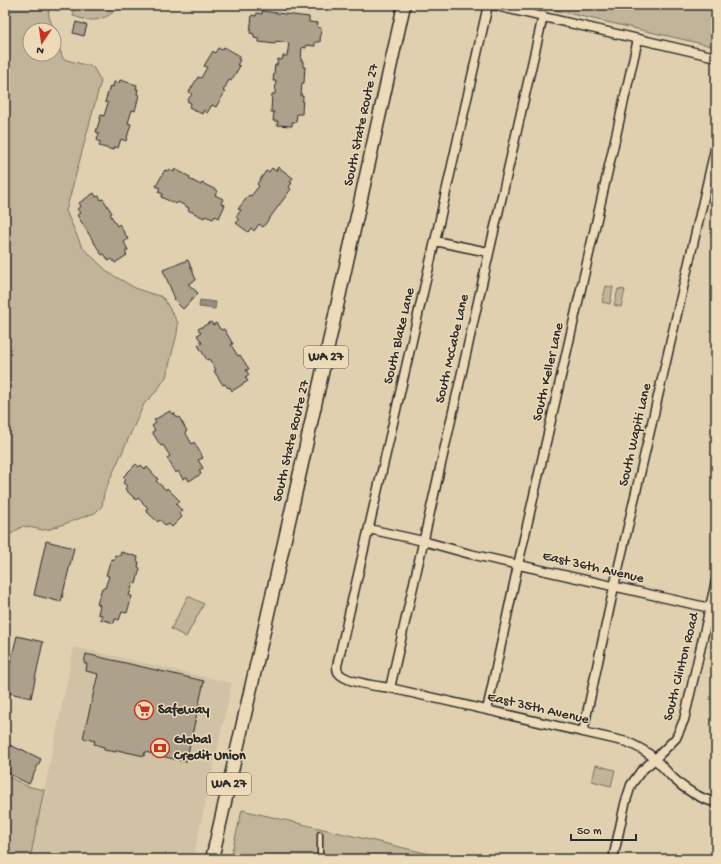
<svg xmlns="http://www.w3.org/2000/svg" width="721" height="864" font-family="'Gochi Hand',sans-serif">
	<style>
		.built { fill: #d1c2a5 }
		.green { fill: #c2b499; stroke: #767062 }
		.water { fill: #988e7b; stroke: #6c665b }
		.building { fill: #aea18b; stroke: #2b2b2b }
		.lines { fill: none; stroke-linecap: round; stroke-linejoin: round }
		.service-casing { stroke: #2b2b2b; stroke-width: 7 }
		.minor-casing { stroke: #2b2b2b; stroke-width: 11 }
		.primary-casing { stroke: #2b2b2b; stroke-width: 15 }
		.service { stroke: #ecdab8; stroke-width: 4 }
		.minor { stroke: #ecdab8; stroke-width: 8 }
		.primary { stroke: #ecdab8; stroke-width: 12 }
		.labels { text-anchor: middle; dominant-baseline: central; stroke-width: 3; stroke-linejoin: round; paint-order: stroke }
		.shield { fill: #ecdab8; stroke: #656055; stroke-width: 1 }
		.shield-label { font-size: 13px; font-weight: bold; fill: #2b2b2b }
		.street-label { font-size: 14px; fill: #2b2b2b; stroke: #ecdab8 }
		.poi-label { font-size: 14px; font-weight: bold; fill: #2b2b2b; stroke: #ecdab8; text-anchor: start }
	</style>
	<rect width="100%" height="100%" fill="#e0d0b0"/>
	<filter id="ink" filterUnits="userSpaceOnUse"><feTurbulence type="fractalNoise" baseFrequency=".025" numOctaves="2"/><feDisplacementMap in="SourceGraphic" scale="8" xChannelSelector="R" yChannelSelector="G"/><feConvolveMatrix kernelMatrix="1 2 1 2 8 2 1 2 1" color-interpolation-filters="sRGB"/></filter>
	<g filter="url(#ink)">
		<path class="built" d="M 74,647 L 232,683 L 193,859 L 30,859 Z"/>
		<path class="green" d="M 5,5 L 48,5 L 49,17 L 54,30 L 30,30 L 30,54 L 54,54 L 54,31 L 63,59 L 93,67 L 101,81 L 66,211 L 82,247 L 109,273 L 137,289 L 149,293 L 160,296 L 164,299 L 178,323 L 177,334 L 166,377 L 156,392 L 144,404 L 111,477 L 104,493 L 102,506 L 95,513 L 50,529 L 43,530 L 23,526 L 5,538 Z
			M 75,5 L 121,5 C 113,14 102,21 89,20 C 84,20 78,17 73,16 Z
			M 532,5 L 716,5 L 716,47 Z
			M 606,286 L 613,287 L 610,304 L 602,302 Z
			M 618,289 L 625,290 L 621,307 L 614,305 Z
			M 188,596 L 204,604 L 186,637 L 171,629 Z
			M 596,765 L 615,770 L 611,786 L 592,781 Z
			M 5,775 L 27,786 L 44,790 L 30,859 L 5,859 Z
			M 242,810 L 451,859 L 230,859 Z"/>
		<path class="water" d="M 200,300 L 216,302 L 215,309 L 199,307 Z"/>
		<path class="building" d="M 262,11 L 309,17 L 309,22 L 318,23 L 317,27 L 321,28 L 320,42 L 315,42 L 315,46 L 306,45 L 306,48 L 302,47 L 301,61 L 303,61 L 303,67 L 305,67 L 304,83 L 302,83 L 301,96 L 303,96 L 302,114 L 297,114 L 296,122 L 292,122 L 292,126 L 277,125 L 278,121 L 273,121 L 274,112 L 271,112 L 272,94 L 275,94 L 276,81 L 273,81 L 275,65 L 277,65 L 278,59 L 282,60 L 283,56 L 287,56 L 289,43 L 276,41 L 275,44 L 259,42 L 259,39 L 254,38 L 254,34 L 250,33 L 252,15 L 256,16 L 257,13 L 262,14 Z
			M 76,22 L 87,25 L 84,36 L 73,33 Z
			M 224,47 L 240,56 L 238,59 L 240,60 L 237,65 L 240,66 L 231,81 L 229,80 L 223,91 L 225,92 L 216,107 L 212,105 L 207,113 L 204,110 L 202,114 L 189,107 L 191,103 L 187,101 L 192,94 L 189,92 L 198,77 L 201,78 L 207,67 L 204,66 L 213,51 L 215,53 L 218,48 L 222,50 Z
			M 120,80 L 137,85 L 136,89 L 138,89 L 137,94 L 139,95 L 135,111 L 132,110 L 128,123 L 131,124 L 126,141 L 121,139 L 118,148 L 114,146 L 113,150 L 99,146 L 101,142 L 97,141 L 99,133 L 96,132 L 101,115 L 104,116 L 108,103 L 105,102 L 110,86 L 113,87 L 114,82 L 119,83 Z
			M 278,167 L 293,178 L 290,182 L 292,183 L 289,187 L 291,189 L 263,227 L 259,224 L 254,231 L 251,228 L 248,232 L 236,223 L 239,220 L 236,217 L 241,210 L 238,209 L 249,195 L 251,196 L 259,186 L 257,184 L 266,171 L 269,172 L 272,168 L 276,171 Z
			M 169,169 L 174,172 L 175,169 L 190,177 L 189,179 L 201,185 L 202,183 L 218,191 L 215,195 L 223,199 L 221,203 L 225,205 L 219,218 L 215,216 L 213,219 L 205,216 L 204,218 L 188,210 L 189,208 L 178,202 L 176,204 L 161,197 L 163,194 L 158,192 L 160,188 L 156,186 L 165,170 L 168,171 Z
			M 94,193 L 96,197 L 99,196 L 101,200 L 103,199 L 112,213 L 110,214 L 117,226 L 119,224 L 128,239 L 124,242 L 128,250 L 125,252 L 127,255 L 115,263 L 112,259 L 109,261 L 104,254 L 102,255 L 77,215 L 80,213 L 77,209 L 81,206 L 79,203 Z
			M 188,260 L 196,280 L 188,284 L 198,293 L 183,309 L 174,300 L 175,299 L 163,270 Z
			M 211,322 L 213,325 L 216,323 L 221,330 L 224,329 L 233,344 L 231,345 L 238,356 L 240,355 L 249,369 L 246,370 L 249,375 L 245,377 L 248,381 L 232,391 L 230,387 L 228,388 L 225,384 L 223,385 L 214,371 L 216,370 L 209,359 L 207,360 L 198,345 L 202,343 L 197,335 L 201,333 L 198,329 Z
			M 170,411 L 172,414 L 174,413 L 177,418 L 179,417 L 187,431 L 185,432 L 192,444 L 194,442 L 203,458 L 198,460 L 203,468 L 199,470 L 201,474 L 189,481 L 187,477 L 183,479 L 178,471 L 176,473 L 167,458 L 170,456 L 163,445 L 161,446 L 152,432 L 155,430 L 152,426 L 156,423 L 154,420 Z
			M 136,464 L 139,467 L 141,465 L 145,469 L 147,467 L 158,479 L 156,481 L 166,490 L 167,488 L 180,501 L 176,504 L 182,511 L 179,513 L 182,517 L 172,527 L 169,524 L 166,526 L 160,520 L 158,522 L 145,510 L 148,508 L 138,498 L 136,500 L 125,489 L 127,486 L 123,483 L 126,479 L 123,477 Z
			M 46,541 L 74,548 L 61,602 L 34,595 Z
			M 121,552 L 138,557 L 137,561 L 139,562 L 138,567 L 140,568 L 136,584 L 133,583 L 129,596 L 132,596 L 127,613 L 122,612 L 119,620 L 115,619 L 114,623 L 100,619 L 102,615 L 98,614 L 100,605 L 97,604 L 102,588 L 105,588 L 109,576 L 106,575 L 111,559 L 114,560 L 115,555 L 120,556 Z
			M 17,636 L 43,642 L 31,698 L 5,692 L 5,684 Z
			M 86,654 L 204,681 L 186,762 L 145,752 L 144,756 L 117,750 L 116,752 L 104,750 L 104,747 L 94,744 L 95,741 L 83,738 L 98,674 L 86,671 L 87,664 L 84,663 Z
			M 5,743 L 21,750 L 21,749 L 41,759 L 29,784 L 9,774 L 10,773 L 5,771 Z"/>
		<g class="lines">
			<g class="service-casing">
				<path id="service" d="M 320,834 L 320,854 L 322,859"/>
			</g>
			<g class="minor-casing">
				<path id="minor" d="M 488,5 L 435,241 L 337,666 C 337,668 337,670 338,672 C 345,683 378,686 390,688 L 627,742 C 634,745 642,749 649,754 C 658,761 665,770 673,778 C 686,791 699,798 716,803
					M 492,5 L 716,57
					M 435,241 L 488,252
					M 369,529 L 423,541 L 470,554 L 710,608
					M 390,688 L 543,16
					M 487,710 L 518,565 L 638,39
					M 583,732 L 614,587 L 716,145
					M 613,859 L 625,804 L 631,785 L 641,771 L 655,759 L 676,738 L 684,720 L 716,581"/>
			</g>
			<g class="primary-casing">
				<path id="primary" d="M 212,859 L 297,486 L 404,5"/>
			</g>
			<use href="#service" class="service"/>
			<use href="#minor" class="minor"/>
			<use href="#primary" class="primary"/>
		</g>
	</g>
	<defs>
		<g id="supermarket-ring" transform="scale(1)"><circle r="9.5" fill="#ecdab8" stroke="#c8321e" stroke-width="1.5"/><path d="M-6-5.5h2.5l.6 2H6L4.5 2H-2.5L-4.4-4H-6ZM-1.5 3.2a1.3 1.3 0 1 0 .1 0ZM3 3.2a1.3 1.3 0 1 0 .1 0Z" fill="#c8321e"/></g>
		<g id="bank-ring" transform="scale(1)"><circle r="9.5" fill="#ecdab8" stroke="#c8321e" stroke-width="1.5"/><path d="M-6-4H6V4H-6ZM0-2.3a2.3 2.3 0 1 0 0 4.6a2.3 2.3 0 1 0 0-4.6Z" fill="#c8321e"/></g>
	</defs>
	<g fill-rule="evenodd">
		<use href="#supermarket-ring" x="144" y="710"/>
		<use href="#bank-ring" x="160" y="748"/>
	</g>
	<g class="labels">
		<g class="shield">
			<rect x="304" y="346" width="44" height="22" rx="3"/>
			<rect x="207" y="773" width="44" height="22" rx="3"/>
		</g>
		<g class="shield-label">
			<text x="326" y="357">WA 27</text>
			<text x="229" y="784">WA 27</text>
		</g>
		<g class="street-label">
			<text transform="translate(362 125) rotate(-78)">South State Route 27</text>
			<text transform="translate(400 336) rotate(-77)">South Blake Lane</text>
			<text transform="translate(453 349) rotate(-77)">South McCabe Lane</text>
			<text transform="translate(549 372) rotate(-77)">South Keller Lane</text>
			<text transform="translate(636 435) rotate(-77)">South Wapiti Lane</text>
			<text transform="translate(292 441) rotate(-77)">South State Route 27</text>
			<text transform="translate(593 568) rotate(13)">East 36th Avenue</text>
			<text transform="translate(682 667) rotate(-76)">South Clinton Road</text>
			<text transform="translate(538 709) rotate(13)">East 35th Avenue</text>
		</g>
		<g class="poi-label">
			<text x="158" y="710">Safeway</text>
			<text x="174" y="740">Global<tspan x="174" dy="16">Credit Union</tspan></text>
		</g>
	</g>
	<rect width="721" height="864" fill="none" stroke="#ecdab8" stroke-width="20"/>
	<rect x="10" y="10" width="701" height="844" fill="none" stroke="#2b2b2b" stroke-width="1.5" filter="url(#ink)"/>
	<g transform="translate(42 42) rotate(193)"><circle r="19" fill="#ecdab8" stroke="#9f9480"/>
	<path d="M0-3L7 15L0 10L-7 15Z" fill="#c8321e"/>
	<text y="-6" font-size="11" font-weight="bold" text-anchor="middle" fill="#2b2b2b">N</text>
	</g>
	<path d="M571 834v6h65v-6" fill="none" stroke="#2b2b2b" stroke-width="2"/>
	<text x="577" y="834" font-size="12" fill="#2b2b2b" stroke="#ecdab8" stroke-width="3" paint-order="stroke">50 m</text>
</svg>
